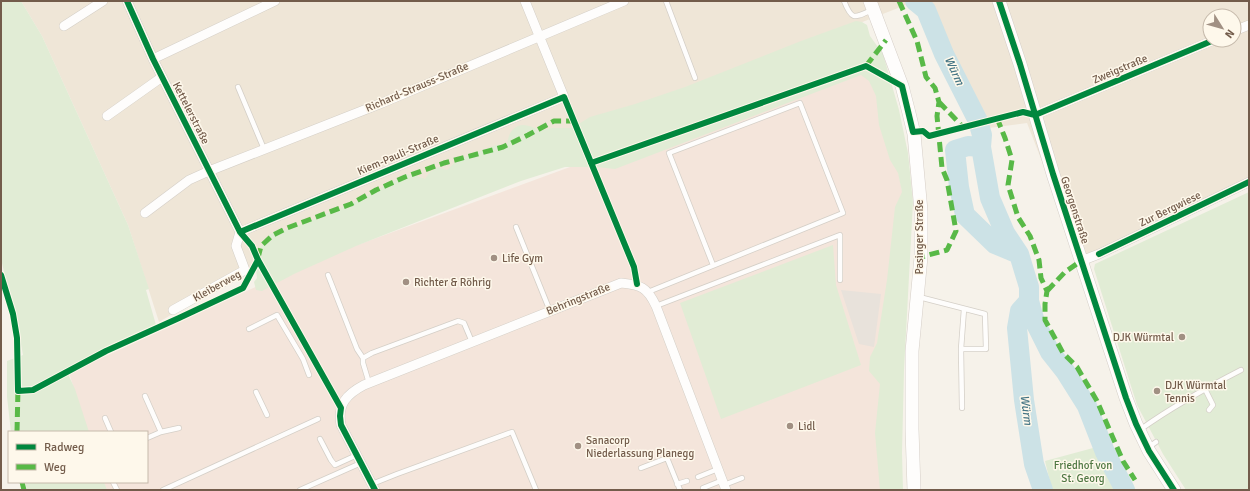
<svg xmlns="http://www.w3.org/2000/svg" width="1250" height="491" font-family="Signika,sans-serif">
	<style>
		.residential { fill: #efe6d7; fill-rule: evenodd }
		.commercial { fill: #f4e5db }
		.industrial { fill: #e8e2db }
		.green { fill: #e1ecd5 }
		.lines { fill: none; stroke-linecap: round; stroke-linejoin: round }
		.river { stroke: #cce2e6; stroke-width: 20 }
		.lane-casing { stroke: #d4cfc7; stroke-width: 6 }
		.street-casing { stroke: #d4cfc7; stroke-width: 10 }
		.secondary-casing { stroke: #d6cfc8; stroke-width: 14 }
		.lane { stroke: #fefdfc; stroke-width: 4.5 }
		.street { stroke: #fefdfc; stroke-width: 9 }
		.secondary { stroke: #fefdfc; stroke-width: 13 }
		.quiet { stroke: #58b947; stroke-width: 5; stroke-dasharray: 10 5; stroke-linecap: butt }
		.cycleway-casing { stroke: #fef8eb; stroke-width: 8 }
		.cycleway { stroke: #00873e; stroke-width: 6 }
		.poi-dot { fill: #a19083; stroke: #fef8eb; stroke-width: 1.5 }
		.labels { text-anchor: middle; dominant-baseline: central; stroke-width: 3; stroke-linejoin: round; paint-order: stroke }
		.street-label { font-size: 11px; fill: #735c4b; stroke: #fef8eb }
		.poi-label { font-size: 11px; fill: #735c4b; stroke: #fef8eb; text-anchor: start }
		.park-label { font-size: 11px; fill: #4f7843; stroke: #fef8eb }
		.water-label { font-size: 12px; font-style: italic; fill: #467685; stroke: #fef8eb }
	</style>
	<rect width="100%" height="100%" fill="#f6f2ea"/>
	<path class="residential" d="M 21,1 L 916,1 L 280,250 L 159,322 L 128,225 L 42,36 Z
		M 924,1 L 1249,1 L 1249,179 L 1081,261 L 1027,123 L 981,129 ZM 1210,16 L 1234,16 L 1234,40 L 1210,40 Z"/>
	<path class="commercial" d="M 872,56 L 878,72 L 906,210 L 899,490 L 106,490 L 104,482 L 147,482 L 147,432 L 88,432 L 69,373 L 303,265 Z"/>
	<path class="industrial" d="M 841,290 L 881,294 L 874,347 L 859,344 Z"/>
	<path class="green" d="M 1,1 L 21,1 L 42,36 L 128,225 L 149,289 L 146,290 L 156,325 L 68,374 L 75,389 L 89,432 L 11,432 L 7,397 L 7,361 L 23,355 L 18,329 L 1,259 Z
		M 856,21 L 862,22 L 867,25 L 870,36 L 883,54 L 899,110 L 908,153 L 913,202 L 904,370 L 902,453 L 903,490 L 880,490 L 875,433 L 880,384 L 869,371 L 870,357 L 877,343 L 887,280 L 895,207 L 902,192 L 898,173 L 890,160 L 879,125 L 876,96 L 869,81 L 861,75 L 615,169 L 597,167 L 565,167 L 521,181 L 356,246 L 294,274 L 262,291 L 256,290 L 254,282 L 257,278 L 256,270 L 259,249 L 270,234 L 297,226 L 316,218 L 355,202 L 406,174 L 417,176 L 425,179 L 430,172 L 438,167 L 447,170 L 459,159 L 496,145 L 507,145 C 509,124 524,120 539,131 L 552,128 L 572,128 L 590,117 L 635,104 L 685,87 L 801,41 Z
		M 1249,192 L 1249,490 L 1186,490 L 1163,454 L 1137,405 L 1094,269 L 1095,264 Z
		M 833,245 L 836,285 L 861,365 L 721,419 L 680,303 Z
		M 1093,448 L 1118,490 L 1052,490 L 1045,461 Z
		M 25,482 L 104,482 L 107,490 L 27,490 Z"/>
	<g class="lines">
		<path class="river" d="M 915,1 L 926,10 L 944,54 L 978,121 L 982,135 L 981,147 L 990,198 L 1005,233 L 1019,254 L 1029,287 L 1029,301 L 1035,322 L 1050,352 L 1065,371 L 1087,406 L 1105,452 L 1125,490
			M 981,147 L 968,146 L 955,150 L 959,187 L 965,215 L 995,244 L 1019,254
			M 1029,301 L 1020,311 L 1017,328 L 1024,400 L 1034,464 L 1043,490"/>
		<g class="lane-casing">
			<path id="lane" d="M 666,1 L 695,78
				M 844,1 C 852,21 854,18 872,10
				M 238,87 L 264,149
				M 516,227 L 550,311
				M 328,275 L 357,349 L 363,358
				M 648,292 L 843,213 L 800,103 L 669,153 L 713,265
				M 919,297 L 985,314 L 986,349 L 961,349 L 964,309
				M 656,306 L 840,235 L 840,280
				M 249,329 L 277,315 L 303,359 L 309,375
				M 961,349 L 962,408
				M 369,383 L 363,363 L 363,358 L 372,353 L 458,321 L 464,323 L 472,342
				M 1205,389 L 1213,405 L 1209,410
				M 256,392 L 267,415
				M 145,396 L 161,432
				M 105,418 L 111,432
				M 1141,429 C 1172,407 1206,388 1241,370
				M 147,438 L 161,432 L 179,428
				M 320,439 L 331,460 L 335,465 L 357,455
				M 1149,447 L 1156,442
				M 641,468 L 667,458 L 680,490
				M 698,477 L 718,469
				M 113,482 L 117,490
				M 372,484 L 397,474 L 512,432 L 536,490
				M 677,484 L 687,481
				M 724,485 L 742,478
				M 703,488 L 723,480
				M 163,490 L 318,419
				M 300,490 L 361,463"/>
		</g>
		<g class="street-casing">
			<path id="street" d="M 127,1 L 153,59 L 240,232
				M 64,26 L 103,1
				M 1234,31 L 1249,25
				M 153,59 L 275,1
				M 1035,115 L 1214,40
				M 107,116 L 162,77
				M 145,213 L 189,180 L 209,171 L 382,103 L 624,1
				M 240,232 L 564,97 L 525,1
				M 1081,261 L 1099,254 L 1249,182
				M 173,310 L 245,270 L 236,246 L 240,232
				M 375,490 L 341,425 C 337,404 347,394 364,385 L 621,283 C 641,285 647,287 656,306 L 726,490"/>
		</g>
		<g class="secondary-casing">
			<path id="secondary" d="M 870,1 L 902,86 L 909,113 L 914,134 L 921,211 L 921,257 L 912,351 L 912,429 L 914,490
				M 999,1 L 1020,64 L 1053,174 L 1126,398 L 1136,424 L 1149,451 L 1174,490"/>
		</g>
		<use href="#lane" class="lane"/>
		<use href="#street" class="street"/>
		<use href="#secondary" class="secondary"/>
		<path class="quiet" d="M 899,1 L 917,41 L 926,77 L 935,88 L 939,102 L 937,116 L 942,168 L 947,180 L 956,231 L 947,250 L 921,257
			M 866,66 L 886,40
			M 939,102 L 964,128
			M 997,118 L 1005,138 L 1012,160 L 1008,185 L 1018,217 L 1030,236 L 1039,260 L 1041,278 L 1047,291 L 1045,304 L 1045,320 L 1063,353 L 1077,367 L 1097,401 L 1123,461 L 1135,480
			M 258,258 L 261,246 L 273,235 L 287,228 L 351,204 L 376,190 L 405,177 L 444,163 L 503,147 L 528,135 L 554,121 L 574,121
			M 1047,291 L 1065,272 L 1081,261
			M 17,432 L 18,388
			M 22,482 L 24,490"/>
		<g class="cycleway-casing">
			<path id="cycleway" d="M 127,1 L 153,59 L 240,232 L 252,246 L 258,260 L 341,408 L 340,416 L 341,425 L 375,490
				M 999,1 L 1020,64 L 1053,174 L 1126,398 L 1136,424 L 1149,451 L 1174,490
				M 591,163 L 866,66 L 902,86 L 913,132 L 923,131 L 929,136 L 1023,112 L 1035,115 L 1214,40
				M 240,232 L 564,97 L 634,267 L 637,284
				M 1099,254 L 1249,182
				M 1,275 L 13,314 L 17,338 L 18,391 L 33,390 L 106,351 L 179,318 L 243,288 L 258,260"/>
		</g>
		<use href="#cycleway" class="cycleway"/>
	</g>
	<g class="poi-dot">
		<circle cx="494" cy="258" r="4"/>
		<circle cx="406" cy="282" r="4"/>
		<circle cx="1182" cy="337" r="4"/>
		<circle cx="1157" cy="391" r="4"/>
		<circle cx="790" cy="426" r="4"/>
		<circle cx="578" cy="446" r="4"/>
	</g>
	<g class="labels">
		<g class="street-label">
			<text transform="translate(1120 69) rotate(-23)">Zweigstraße</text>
			<text transform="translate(417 87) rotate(-23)">Richard-Strauss-Straße</text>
			<text transform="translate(191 113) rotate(63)">Kettelerstraße</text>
			<text transform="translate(398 155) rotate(-23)">Kiem-Pauli-Straße</text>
			<text transform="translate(1170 209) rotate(-26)">Zur Bergwiese</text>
			<text transform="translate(1075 210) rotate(72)">Georgenstraße</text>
			<text transform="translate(919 237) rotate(-90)">Pasinger Straße</text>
			<text transform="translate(217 286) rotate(-29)">Kleiberweg</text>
			<text transform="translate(578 299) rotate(-22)">Behringstraße</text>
		</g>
		<g class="poi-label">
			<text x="502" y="258">Life Gym</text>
			<text x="414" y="282">Richter &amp; Röhrig</text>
			<text x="1174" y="337" text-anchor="end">DJK Würmtal</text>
			<text x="1165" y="385">DJK Würmtal<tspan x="1165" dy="13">Tennis</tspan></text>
			<text x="798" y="426">Lidl</text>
			<text x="586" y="440">Sanacorp<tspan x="586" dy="13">Niederlassung Planegg</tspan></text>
		</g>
		<g class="park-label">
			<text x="1083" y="465">Friedhof von<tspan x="1083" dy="13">St. Georg</tspan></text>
		</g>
		<g class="water-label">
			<text transform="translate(954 71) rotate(65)">Würm</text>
			<text transform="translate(1026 410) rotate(82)">Würm</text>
		</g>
	</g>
	<rect width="1250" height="491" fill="none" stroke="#735c4b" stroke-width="4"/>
	<rect x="8" y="431" width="140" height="52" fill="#fef8eb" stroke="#c6baab"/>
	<rect x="16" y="444" width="20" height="6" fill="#00873e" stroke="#c6baab"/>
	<text x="44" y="451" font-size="12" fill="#735c4b">Radweg</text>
	<rect x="16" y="464" width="20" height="6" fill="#58b947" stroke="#c6baab"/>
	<text x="44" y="471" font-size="12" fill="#735c4b">Weg</text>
	<g transform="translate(1222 28) rotate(127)"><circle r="19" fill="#fef8eb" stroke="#c6baab"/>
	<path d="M0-3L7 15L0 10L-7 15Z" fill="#a19083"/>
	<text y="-6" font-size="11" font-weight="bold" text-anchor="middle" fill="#735c4b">N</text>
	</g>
</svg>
